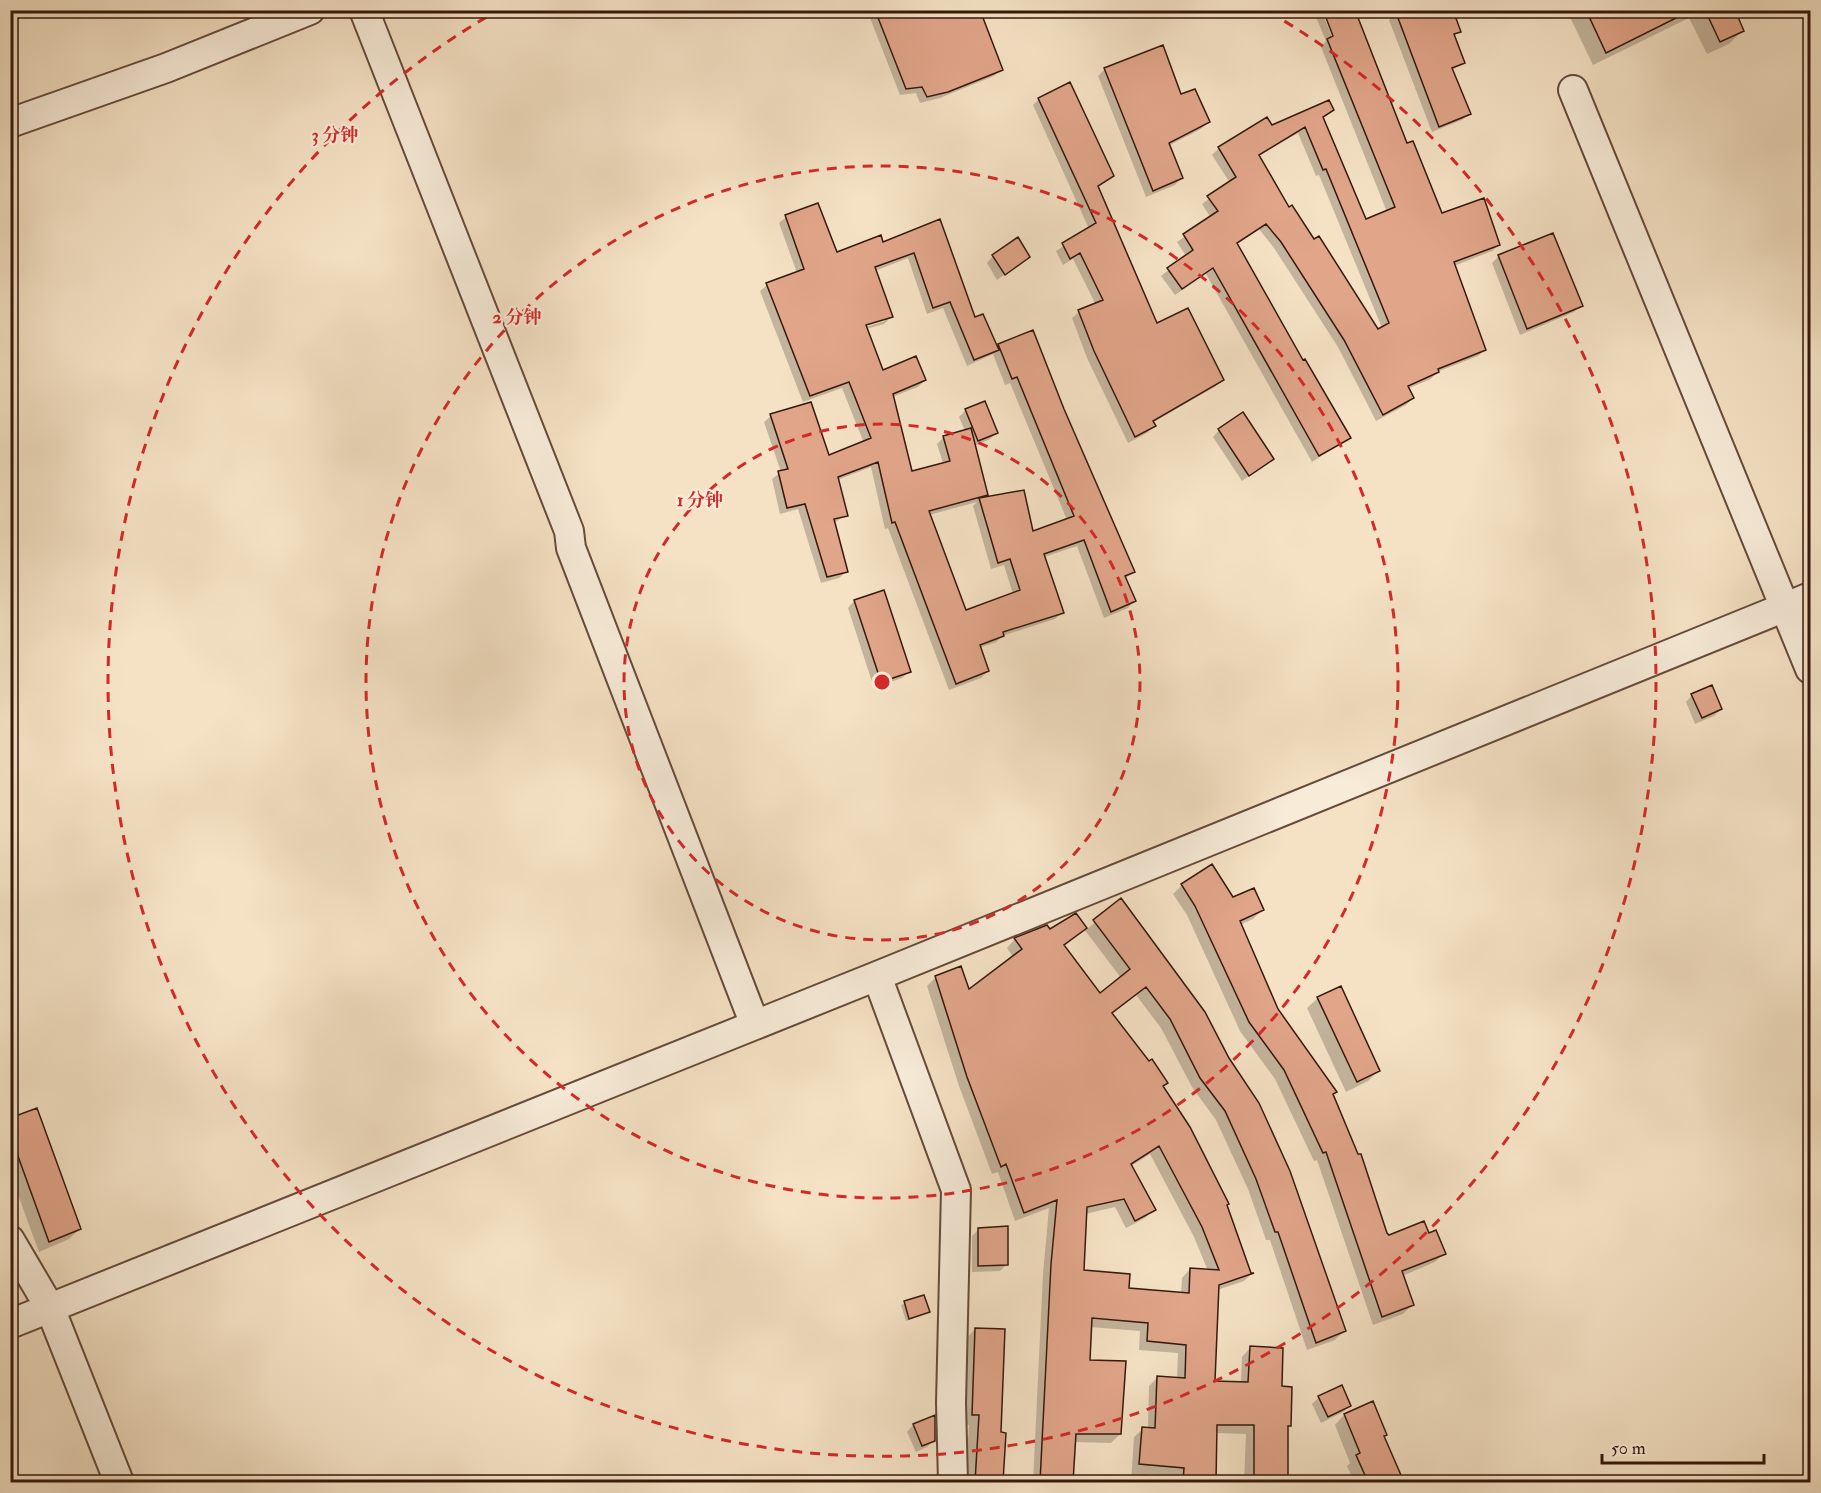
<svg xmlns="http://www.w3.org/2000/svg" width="1821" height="1493" font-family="'IM FELL Double Pica','Noto Serif SC',serif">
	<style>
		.shadow { fill: #0003; fill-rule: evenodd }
		.building { fill: #e1a58a; stroke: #35180b; stroke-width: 1.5; fill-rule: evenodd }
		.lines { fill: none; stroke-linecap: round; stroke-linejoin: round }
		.minor-casing { stroke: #654a3a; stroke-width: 32 }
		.minor { stroke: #f8ecd9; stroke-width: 28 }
		.ring { fill: none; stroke: #d62828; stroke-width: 3; stroke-dasharray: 10 8 }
		.centre { fill: #d62828; stroke: #f8ecd9; stroke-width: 3 }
		.ring-label { font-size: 18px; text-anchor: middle; font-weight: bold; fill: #d62828; stroke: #f8ecd9; stroke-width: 4.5; stroke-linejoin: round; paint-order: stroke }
	</style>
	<rect width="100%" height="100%" fill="#f5e2c5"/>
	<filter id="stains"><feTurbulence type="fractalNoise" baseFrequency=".00333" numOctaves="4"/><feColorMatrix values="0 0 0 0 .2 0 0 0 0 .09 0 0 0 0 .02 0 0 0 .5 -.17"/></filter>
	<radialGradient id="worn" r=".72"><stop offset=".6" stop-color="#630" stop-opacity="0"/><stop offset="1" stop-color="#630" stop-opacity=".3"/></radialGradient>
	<path class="shadow" d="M 867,10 L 978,10 L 1001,69 L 994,76 L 940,98 L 920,103 L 916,93 L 900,95 Z
		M 1313,10 L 1321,10 L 1335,44 L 1406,145 L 1441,215 L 1499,245 L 1492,251 L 1454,266 L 1485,349 L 1478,356 L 1437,372 L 1431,379 L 1407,389 L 1413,398 L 1406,405 L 1376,421 L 1338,347 L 1274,248 L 1259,229 L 1236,244 L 1302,362 L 1349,438 L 1312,462 L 1206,274 L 1175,295 L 1161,276 L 1186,256 L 1177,242 L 1211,218 L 1202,204 L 1230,183 L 1212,155 L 1219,148 L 1271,127 L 1333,110 L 1322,118 L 1365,221 L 1387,212 L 1321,47 L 1326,41 ZM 1298,133 L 1316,176 L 1319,175 L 1382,328 L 1377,331 L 1289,209 L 1258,156 Z
		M 1405,10 L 1459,31 L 1453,37 L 1463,62 L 1451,71 L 1469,113 L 1462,120 L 1432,132 L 1389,20 L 1396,14 Z
		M 1733,10 L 1742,31 L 1729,44 L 1707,54 L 1689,18 L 1593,65 L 1567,11 Z
		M 1162,47 L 1181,96 L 1208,122 L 1201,129 L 1168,146 L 1181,178 L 1175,185 L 1146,197 L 1098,76 L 1105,69 Z
		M 1039,99 L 1113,176 L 1097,188 L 1157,325 L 1223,379 L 1216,386 L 1152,423 L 1154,426 L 1147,433 L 1128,443 L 1087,358 L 1072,318 L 1079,312 L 1096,305 L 1073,259 L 1063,265 L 1056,251 L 1089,229 L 1033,105 Z
		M 786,217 L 836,254 L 882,244 L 939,221 L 974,319 L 996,348 L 999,345 L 1062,409 L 1133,572 L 1125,579 L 1134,601 L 1128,608 L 1104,618 L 1077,546 L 1044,557 L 1062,613 L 1055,619 L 1002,636 L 996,642 L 979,648 L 988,671 L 981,678 L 949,690 L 888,528 L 885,529 L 871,467 L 837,480 L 846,515 L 834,523 L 846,572 L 839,578 L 821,583 L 798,509 L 780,514 L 772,479 L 781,472 L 764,422 L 771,416 L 828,457 L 864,443 L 842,388 L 803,402 L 760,291 L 767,285 L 797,273 L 779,223 ZM 908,258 L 927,314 L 943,308 L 967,366 L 993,354 L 1005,385 L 1010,383 L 1067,520 L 1032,533 L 982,499 L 986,494 L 974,446 L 990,439 L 996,433 L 966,410 L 959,417 L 965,431 L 944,437 L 937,444 L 943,463 L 911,473 L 892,397 L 918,387 L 925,380 L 882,372 L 866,329 L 884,324 L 891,317 L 875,271 ZM 885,318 L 885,321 L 859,329 L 858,326 ZM 977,502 L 973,506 L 991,569 L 1004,565 L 1013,594 L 965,612 L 929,515 Z
		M 993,256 L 1028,257 L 997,280 L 987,263 Z
		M 1499,256 L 1581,305 L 1574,312 L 1520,335 L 1492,263 Z
		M 1219,430 L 1272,459 L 1242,481 L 1213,437 Z
		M 854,601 L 909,672 L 902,678 L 874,688 L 848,608 Z
		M 1692,695 L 1721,709 L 1714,716 L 1695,724 L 1686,702 Z
		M 1182,885 L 1262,910 L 1253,919 L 1240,925 L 1277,1009 L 1331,1095 L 1385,1234 L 1388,1237 L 1428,1235 L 1444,1253 L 1435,1262 L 1402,1276 L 1412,1305 L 1403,1314 L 1373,1325 L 1317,1160 L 1314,1161 L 1275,1079 L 1240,1031 L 1187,915 L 1173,894 Z
		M 1121,900 L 1344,1331 L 1335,1340 L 1307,1350 L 1270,1240 L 1266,1240 L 1248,1189 L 1216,1120 L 1192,1087 L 1161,1028 L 1136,995 L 1111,1014 L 1162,1087 L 1226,1205 L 1251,1274 L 1244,1281 L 1217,1290 L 1214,1383 L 1241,1383 L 1242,1357 L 1250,1348 L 1280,1388 L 1289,1425 L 1286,1428 L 1286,1482 L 1244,1482 L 1246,1434 L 1215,1433 L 1214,1482 L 1175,1482 L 1175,1476 L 1149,1474 L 1149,1482 L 1131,1482 L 1134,1437 L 1143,1429 L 1148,1429 L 1149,1386 L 1158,1377 L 1177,1379 L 1178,1353 L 1139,1350 L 1140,1331 L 1090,1327 L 1089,1361 L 1120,1434 L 1111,1443 L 1074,1442 L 1072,1482 L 1033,1482 L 1043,1274 L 1049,1208 L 1015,1221 L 998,1172 L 992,1174 L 959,1086 L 927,986 L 936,977 L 969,991 L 1013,957 L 1007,948 L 1015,939 L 1050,931 L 1075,915 L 1086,930 ZM 1084,929 L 1121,978 L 1099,995 L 1063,947 ZM 1150,1154 L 1194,1237 L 1208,1271 L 1190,1269 L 1182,1278 L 1181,1294 L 1127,1290 L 1082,1272 L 1085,1214 L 1115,1207 L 1126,1228 L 1145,1218 L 1154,1209 L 1131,1166 Z
		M 1318,998 L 1378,1071 L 1368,1081 L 1346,1092 L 1307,1008 Z
		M 10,1119 L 80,1229 L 69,1239 L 39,1252 L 10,1173 Z
		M 979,1229 L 1007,1264 L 1000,1271 L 972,1272 L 972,1236 Z
		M 923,1296 L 928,1312 L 906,1321 L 901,1305 Z
		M 975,1329 L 1000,1433 L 1005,1434 L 1002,1482 L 965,1482 L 969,1425 L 963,1425 L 965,1340 Z
		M 1319,1397 L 1350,1406 L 1343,1412 L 1321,1423 L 1312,1404 Z
		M 1344,1415 L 1382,1437 L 1402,1482 L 1354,1482 L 1347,1466 L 1350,1463 L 1335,1425 Z
		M 913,1425 L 934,1440 L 927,1447 L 916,1452 L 907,1432 Z"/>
	<path class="building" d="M 875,10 L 980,10 L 1003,70 L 948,92 L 927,97 L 922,87 L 906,89 Z
		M 1323,10 L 1355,10 L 1407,143 L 1413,141 L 1442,213 L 1484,198 L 1500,245 L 1454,262 L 1486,350 L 1438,369 L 1439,372 L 1408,386 L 1414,398 L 1383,415 L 1344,340 L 1281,242 L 1266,224 L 1237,243 L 1303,360 L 1305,359 L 1351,438 L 1319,456 L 1213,268 L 1182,289 L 1167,268 L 1193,250 L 1183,234 L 1218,211 L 1207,196 L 1236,177 L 1218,147 L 1267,117 L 1272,125 L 1329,100 L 1334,110 L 1323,117 L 1366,219 L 1395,207 L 1327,39 L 1333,36 ZM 1305,127 L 1323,170 L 1326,169 L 1389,323 L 1378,329 L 1319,236 L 1314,239 L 1292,205 L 1289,207 L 1259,155 Z
		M 1395,10 L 1453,10 L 1461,32 L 1454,34 L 1465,63 L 1452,68 L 1471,114 L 1439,127 Z
		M 1586,10 L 1692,10 L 1606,53 Z
		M 1705,10 L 1735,10 L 1744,31 L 1720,42 Z
		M 1163,45 L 1181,94 L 1195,89 L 1210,122 L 1169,143 L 1183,178 L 1153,191 L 1104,68 Z
		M 1070,82 L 1114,176 L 1098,186 L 1157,323 L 1188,308 L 1224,380 L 1153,421 L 1156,426 L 1135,437 L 1094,351 L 1078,310 L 1103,300 L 1080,253 L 1070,259 L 1062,243 L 1096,223 L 1038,98 Z
		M 818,203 L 837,252 L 881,235 L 883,242 L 940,219 L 975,317 L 983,314 L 999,350 L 974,360 L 950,302 L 933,308 L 914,253 L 875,267 L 893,317 L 866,325 L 883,370 L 916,356 L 926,380 L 893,394 L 912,471 L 950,461 L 943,436 L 971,428 L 988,495 L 929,511 L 966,610 L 1020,590 L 1010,559 L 998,563 L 979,498 L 1024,490 L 1033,531 L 1074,516 L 1017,377 L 1012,379 L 998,344 L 1033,330 L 1064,409 L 1135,572 L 1125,576 L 1136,601 L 1111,612 L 1084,540 L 1044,554 L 1064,613 L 1003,632 L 1004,636 L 980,645 L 989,671 L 956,684 L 895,522 L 892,523 L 878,462 L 838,477 L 848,516 L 834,519 L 848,572 L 827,577 L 805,504 L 787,508 L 778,471 L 788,469 L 770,414 L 811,402 L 829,455 L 871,438 L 849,382 L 810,396 L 766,283 L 804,269 L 785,215 Z
		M 1553,233 L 1583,306 L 1527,329 L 1498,255 Z
		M 1018,237 L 1030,257 L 1005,275 L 992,255 Z
		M 985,401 L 998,433 L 978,441 L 965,409 Z
		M 1243,412 L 1274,459 L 1249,476 L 1218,429 Z
		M 884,590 L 911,672 L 881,682 L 854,600 Z
		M 1712,685 L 1722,709 L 1702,718 L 1691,694 Z
		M 1212,864 L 1233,897 L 1254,888 L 1264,910 L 1240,921 L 1278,1009 L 1337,1092 L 1333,1094 L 1358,1154 L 1361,1154 L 1387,1233 L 1389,1235 L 1424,1221 L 1429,1233 L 1436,1230 L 1446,1254 L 1402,1271 L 1414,1305 L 1382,1317 L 1326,1152 L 1323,1153 L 1284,1070 L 1249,1022 L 1195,906 L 1181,884 Z
		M 1121,898 L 1205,1012 L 1229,1058 L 1259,1103 L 1290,1171 L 1346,1331 L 1316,1343 L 1278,1232 L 1275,1232 L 1256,1179 L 1225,1111 L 1200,1078 L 1170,1019 L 1146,987 L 1112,1013 L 1149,1061 L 1152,1059 L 1168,1083 L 1163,1086 L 1190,1127 L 1229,1204 L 1227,1205 L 1251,1273 L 1254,1273 L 1219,1285 L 1215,1381 L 1248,1382 L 1250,1346 L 1283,1348 L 1282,1386 L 1292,1387 L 1291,1426 L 1288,1426 L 1288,1482 L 1254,1482 L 1254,1425 L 1217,1425 L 1216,1482 L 1183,1482 L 1184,1468 L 1139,1464 L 1142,1427 L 1155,1428 L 1157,1376 L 1185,1378 L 1186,1345 L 1147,1341 L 1148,1323 L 1092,1318 L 1090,1360 L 1126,1361 L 1121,1434 L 1076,1434 L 1073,1482 L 1040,1482 L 1051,1264 L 1057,1200 L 1024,1213 L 1006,1164 L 1001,1167 L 967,1077 L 935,976 L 961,966 L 969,989 L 1022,949 L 1014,938 L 1047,925 L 1050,929 L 1076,913 L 1087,928 L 1064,945 L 1100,993 L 1130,969 L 1093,920 ZM 1159,1146 L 1202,1227 L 1219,1270 L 1190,1268 L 1189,1293 L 1129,1288 L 1130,1274 L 1084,1270 L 1087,1207 L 1124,1199 L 1135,1221 L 1156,1210 L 1131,1164 Z
		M 1341,986 L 1380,1071 L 1357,1082 L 1317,997 Z
		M 37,1108 L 81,1229 L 49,1242 L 10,1134 L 10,1118 Z
		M 1008,1226 L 1008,1265 L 978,1266 L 978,1228 Z
		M 924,1295 L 930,1312 L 909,1319 L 904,1301 Z
		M 975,1328 L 1005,1329 L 1001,1432 L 1006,1433 L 1003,1482 L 975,1482 L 979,1415 L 972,1415 Z
		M 1342,1385 L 1351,1406 L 1328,1417 L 1318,1396 Z
		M 1373,1401 L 1387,1435 L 1384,1436 L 1404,1482 L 1368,1482 L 1356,1455 L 1360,1453 L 1344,1414 Z
		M 935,1415 L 935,1441 L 922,1446 L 913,1424 Z"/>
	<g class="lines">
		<g class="minor-casing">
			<path id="minor" d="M 364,10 L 569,531 L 571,548 L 755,1025
				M 1573,90 L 1810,669
				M 10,123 L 166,68 L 310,10
				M 877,976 L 956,1190 L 951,1403 L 953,1482
				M 10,1240 L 50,1308 L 119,1482
				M 10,1324 L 877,976 L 1810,597"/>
		</g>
		<use href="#minor" class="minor"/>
	</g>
	<g class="ring">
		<circle cx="882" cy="682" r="258"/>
		<circle cx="882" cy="682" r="516"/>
		<path d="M1269 12A774 774 0 1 1 495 12"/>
	</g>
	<circle cx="882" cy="682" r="9" class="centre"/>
	<g class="ring-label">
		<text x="335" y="141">3 分钟</text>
		<text x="517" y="323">2 分钟</text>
		<text x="700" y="506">1 分钟</text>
	</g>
	<rect width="1821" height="1493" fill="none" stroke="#f5e2c5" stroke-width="36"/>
	<rect x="12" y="12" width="1797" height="1469" fill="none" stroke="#35180b" stroke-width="3"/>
	<rect x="18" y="18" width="1785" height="1457" fill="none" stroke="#35180b" stroke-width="1.5"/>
	<path d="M1602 1454v9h162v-9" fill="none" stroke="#35180b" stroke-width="3"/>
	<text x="1611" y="1454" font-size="18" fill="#35180b" stroke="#f8ecd9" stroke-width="4.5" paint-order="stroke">50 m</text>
	<rect width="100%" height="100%" filter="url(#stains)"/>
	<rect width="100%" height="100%" fill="url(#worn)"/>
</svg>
